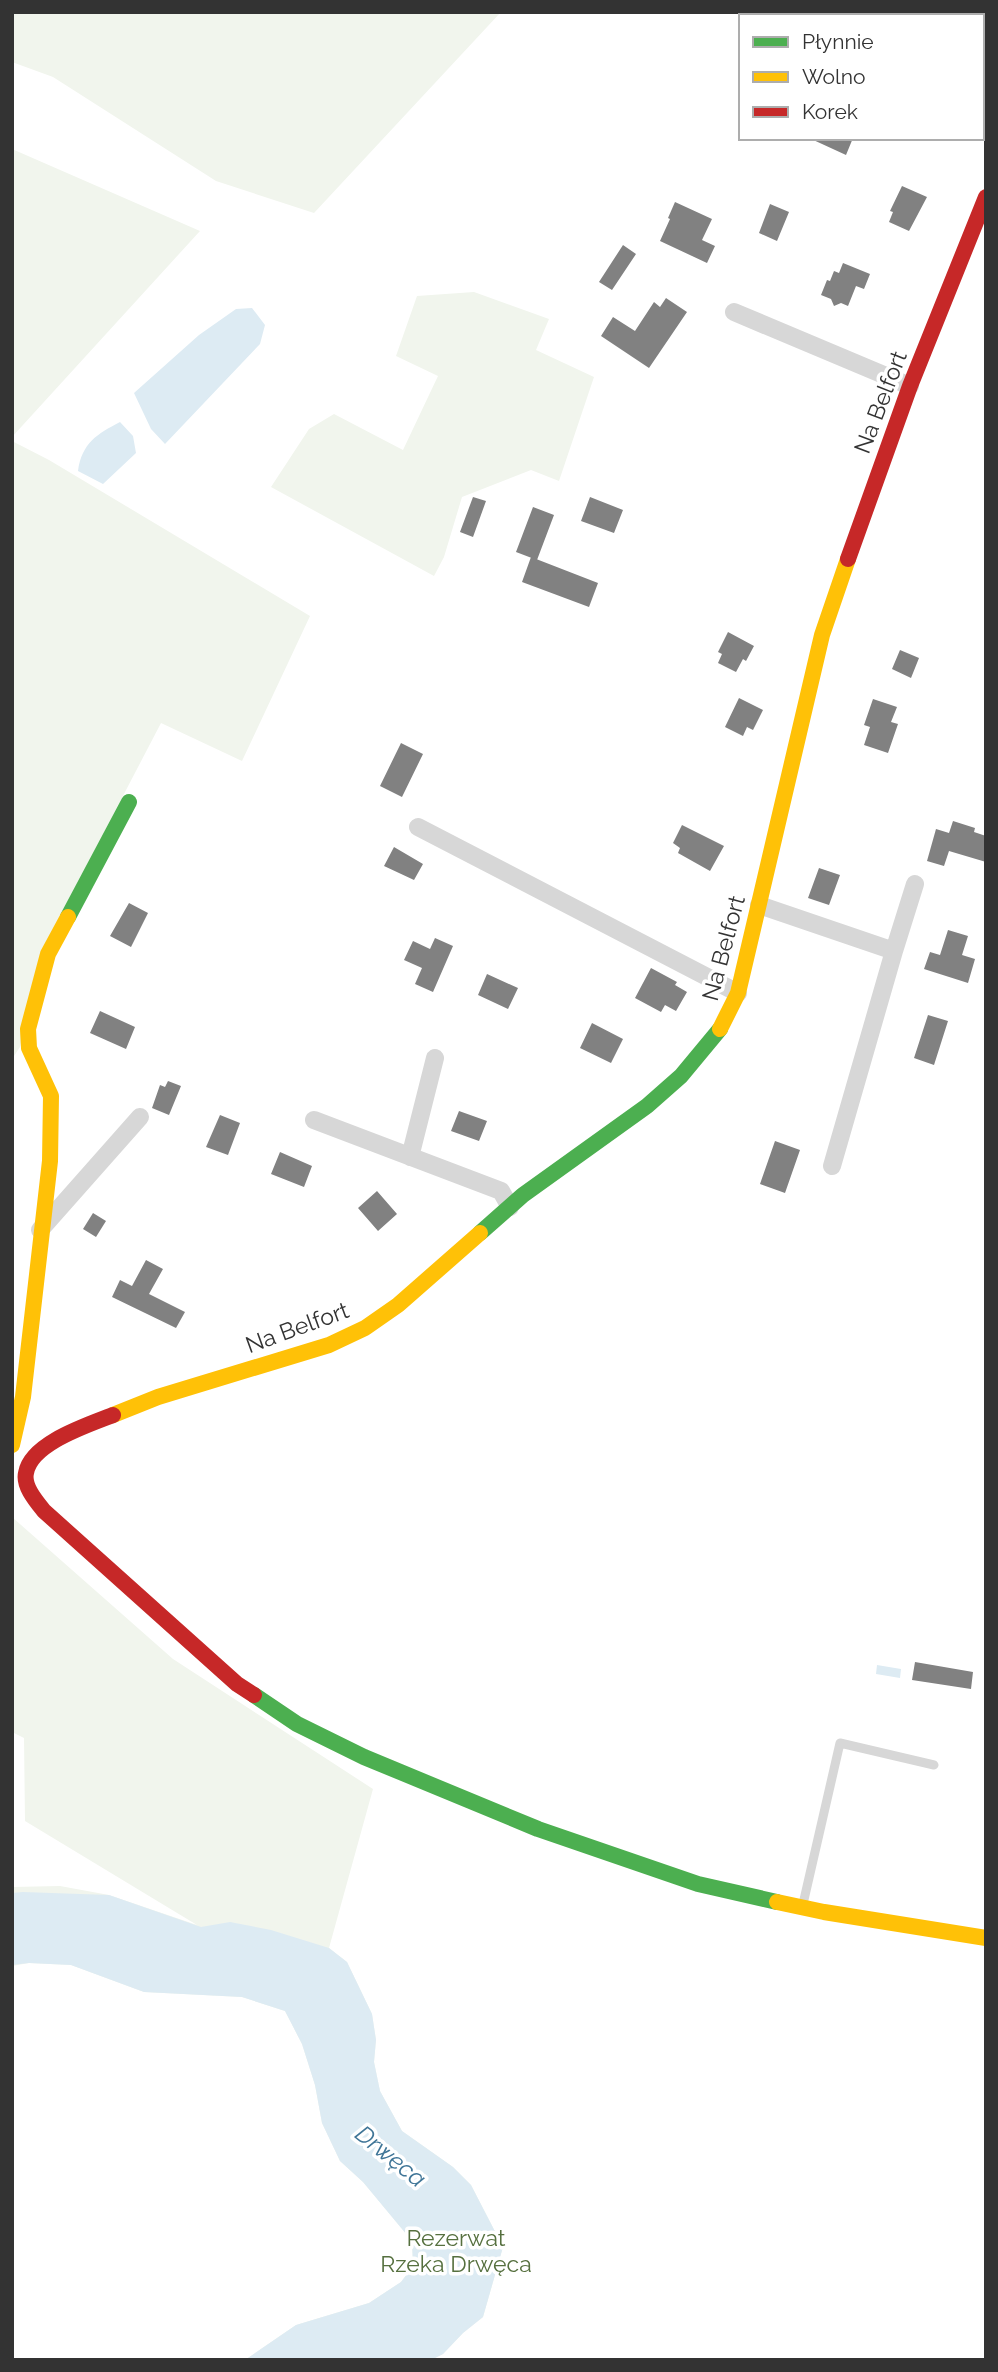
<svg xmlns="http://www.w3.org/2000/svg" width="998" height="2372" font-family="Raleway,sans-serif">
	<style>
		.green { fill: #f1f5ed }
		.water { fill: #ddebf3 }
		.building { fill: #818181 }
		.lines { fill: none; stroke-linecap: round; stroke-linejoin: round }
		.lane { stroke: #d7d7d7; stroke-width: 9 }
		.street { stroke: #d7d7d7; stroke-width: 18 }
		.fast { stroke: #4caf50; stroke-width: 16 }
		.slow { stroke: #ffc107; stroke-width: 16 }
		.jam { stroke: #c62828; stroke-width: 16 }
		.labels { text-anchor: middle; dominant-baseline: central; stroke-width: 7; stroke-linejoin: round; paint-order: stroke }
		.street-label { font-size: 23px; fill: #333; stroke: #fff }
		.park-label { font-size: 23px; fill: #56703f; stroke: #fff }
		.water-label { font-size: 24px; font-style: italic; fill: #3f7597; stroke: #fff }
	</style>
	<rect width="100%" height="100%" fill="#fff"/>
	<path class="green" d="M 12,12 L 501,12 L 314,213 L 216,181 L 53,77 L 12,62 Z
		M 12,149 L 200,231 L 12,437 Z
		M 474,292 L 549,319 L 536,350 L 594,377 L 559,481 L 531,470 L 462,497 L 444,557 L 434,576 L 271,487 L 309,429 L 334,414 L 403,450 L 438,376 L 396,356 L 417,296 Z
		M 12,441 L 49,460 L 310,616 L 242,761 L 161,723 L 41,953 L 20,1047 L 12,1059 Z
		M 12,1517 L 173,1659 L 373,1789 L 329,1948 L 347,1962 L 372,2014 L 376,2040 L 374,2062 L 380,2091 L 402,2131 L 453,2167 L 471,2185 L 503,2247 L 483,2317 L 463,2333 L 443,2354 L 431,2360 L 245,2360 L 296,2325 L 369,2303 L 401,2282 L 413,2266 L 412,2241 L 363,2182 L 340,2161 L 322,2123 L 315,2085 L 302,2044 L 285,2011 L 242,1997 L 144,1992 L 71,1965 L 29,1963 L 12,1966 L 12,1887 L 60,1886 L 109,1895 L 197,1925 L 25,1821 L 24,1738 L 12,1732 Z"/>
	<path class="water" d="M 252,308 L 265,325 L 260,344 L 165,444 L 151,429 L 134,393 L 199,335 L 236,309 Z
		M 120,422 L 133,436 L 136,453 L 103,484 L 78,471 C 82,443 97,434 120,422 Z
		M 877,1665 L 901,1669 L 900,1678 L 876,1674 Z
		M 23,1892 L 109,1895 L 201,1927 L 230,1922 L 271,1930 L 329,1948 L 347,1962 L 372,2014 L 376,2040 L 374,2062 L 380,2091 L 402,2131 L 453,2167 L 471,2185 L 503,2247 L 483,2317 L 463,2333 L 443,2354 L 431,2360 L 245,2360 L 296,2325 L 369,2303 L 401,2282 L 413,2266 L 412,2241 L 363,2182 L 340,2161 L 322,2123 L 315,2085 L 302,2044 L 285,2011 L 242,1997 L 144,1992 L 71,1965 L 29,1963 L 12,1965 L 12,1893 Z"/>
	<path class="building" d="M 809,138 L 853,138 L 846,155 Z
		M 902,186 L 927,197 L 909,231 L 889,222 L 893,212 L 890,211 Z
		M 675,202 L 712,219 L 702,240 L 715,246 L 707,263 L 660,241 L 670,219 L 668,218 Z
		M 770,204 L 789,212 L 777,241 L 759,233 Z
		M 623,245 L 636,254 L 612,290 L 599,282 Z
		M 843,263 L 870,274 L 864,289 L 856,286 L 848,306 L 841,303 L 834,306 L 831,299 L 821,295 L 827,280 L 830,281 L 834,271 L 839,273 Z
		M 666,298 L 687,312 L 649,368 L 601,336 L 613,317 L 635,331 L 654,302 L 660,307 Z
		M 473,497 L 486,501 L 473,537 L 460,532 Z
		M 590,497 L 623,510 L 614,533 L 581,521 Z
		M 533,507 L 554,515 L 537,560 L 516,552 Z
		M 531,557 L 598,583 L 589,607 L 522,582 Z
		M 728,632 L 754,646 L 746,661 L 743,659 L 736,672 L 718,663 L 722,654 L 718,652 Z
		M 900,650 L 919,658 L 911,678 L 892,669 Z
		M 739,698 L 763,710 L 753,730 L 747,727 L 743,736 L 725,727 Z
		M 873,699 L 897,707 L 891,722 L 898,724 L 888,753 L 864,745 L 870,727 L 864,725 Z
		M 401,743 L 423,754 L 402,797 L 380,786 Z
		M 953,821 L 975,828 L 974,832 L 986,836 L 986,862 L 949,851 L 944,866 L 927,861 L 936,829 L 949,833 Z
		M 682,825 L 724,846 L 710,871 L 678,853 L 680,848 L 673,843 Z
		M 394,847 L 423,864 L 414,880 L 384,866 Z
		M 819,868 L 840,875 L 829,905 L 808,898 Z
		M 129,903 L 148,913 L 131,947 L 110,936 Z
		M 948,930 L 968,936 L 962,955 L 975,959 L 968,983 L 924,969 L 930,952 L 940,955 Z
		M 435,938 L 453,946 L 433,992 L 415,984 L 422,968 L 404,960 L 413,941 L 430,949 Z
		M 651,968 L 677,982 L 675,985 L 687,992 L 676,1011 L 665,1005 L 661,1012 L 635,998 Z
		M 487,974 L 518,988 L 508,1009 L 478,995 Z
		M 100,1011 L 135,1027 L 126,1049 L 90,1033 Z
		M 928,1015 L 948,1021 L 934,1065 L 914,1058 Z
		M 592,1023 L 623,1039 L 611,1063 L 580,1048 Z
		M 168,1081 L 181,1086 L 169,1115 L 152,1108 L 160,1085 L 165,1087 Z
		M 459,1111 L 487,1121 L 479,1141 L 451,1131 Z
		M 220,1115 L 240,1123 L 228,1155 L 206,1147 Z
		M 775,1141 L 800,1150 L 785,1193 L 760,1184 Z
		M 280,1152 L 312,1166 L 304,1187 L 271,1174 Z
		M 377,1191 L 397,1214 L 378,1231 L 358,1208 Z
		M 93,1213 L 106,1221 L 96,1237 L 83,1229 Z
		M 146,1260 L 163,1269 L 149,1294 L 185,1312 L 176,1328 L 112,1297 L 120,1280 L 132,1286 Z
		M 915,1662 L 973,1672 L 971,1689 L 912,1680 Z"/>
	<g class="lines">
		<path class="lane" d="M 803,1904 L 840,1743 L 934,1765"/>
		<path class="street" d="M 734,312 L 910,386
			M 418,827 L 738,993
			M 759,905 L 894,951 L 832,1166
			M 894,951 L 915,884
			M 314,1120 L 501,1191 L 510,1207
			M 410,1157 L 435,1058
			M 40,1230 L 140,1117"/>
		<path class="fast" d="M 68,917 L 129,802
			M 480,1233 L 523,1195 L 647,1106 L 681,1076 L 720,1029
			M 254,1695 L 297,1724 L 364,1757 L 538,1829 L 698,1884 L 777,1902"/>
		<path class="slow" d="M 720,1029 L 738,993 L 822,635 L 848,559
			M 113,1415 L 158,1397 L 329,1345 L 365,1328 L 398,1305 L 480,1233
			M 12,1445 L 23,1397 L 50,1161 L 51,1096 L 29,1048 L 28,1029 L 48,954 L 68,917
			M 777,1902 L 824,1912 L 986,1938"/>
		<path class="jam" d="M 848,559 L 910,386 L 986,197
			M 113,1415 C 88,1425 31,1443 26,1473 C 23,1486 36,1501 44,1511 L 237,1684 L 254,1695"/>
	</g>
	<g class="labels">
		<g class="street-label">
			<text transform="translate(880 402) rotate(-69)">Na Belfort</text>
			<text transform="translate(723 948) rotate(-75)">Na Belfort</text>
			<text transform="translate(297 1327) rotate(-20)">Na Belfort</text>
		</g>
		<g class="park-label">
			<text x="456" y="2237">Rezerwat<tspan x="456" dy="26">Rzeka Drwęca</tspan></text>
		</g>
		<g class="water-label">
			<text transform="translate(391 2156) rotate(39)">Drwęca</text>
		</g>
	</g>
	<rect width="998" height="2372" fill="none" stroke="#333333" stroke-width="28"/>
	<rect x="739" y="14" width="245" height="126" fill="#ffffff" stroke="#adadad" stroke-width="2"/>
	<rect x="753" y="37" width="35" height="10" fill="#4caf50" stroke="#adadad" stroke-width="2"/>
	<text x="802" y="49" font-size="21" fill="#333333">Płynnie</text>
	<rect x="753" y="72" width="35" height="10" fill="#ffc107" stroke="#adadad" stroke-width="2"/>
	<text x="802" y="84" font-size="21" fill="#333333">Wolno</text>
	<rect x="753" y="107" width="35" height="10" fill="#c62828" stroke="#adadad" stroke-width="2"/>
	<text x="802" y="119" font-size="21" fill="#333333">Korek</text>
</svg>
